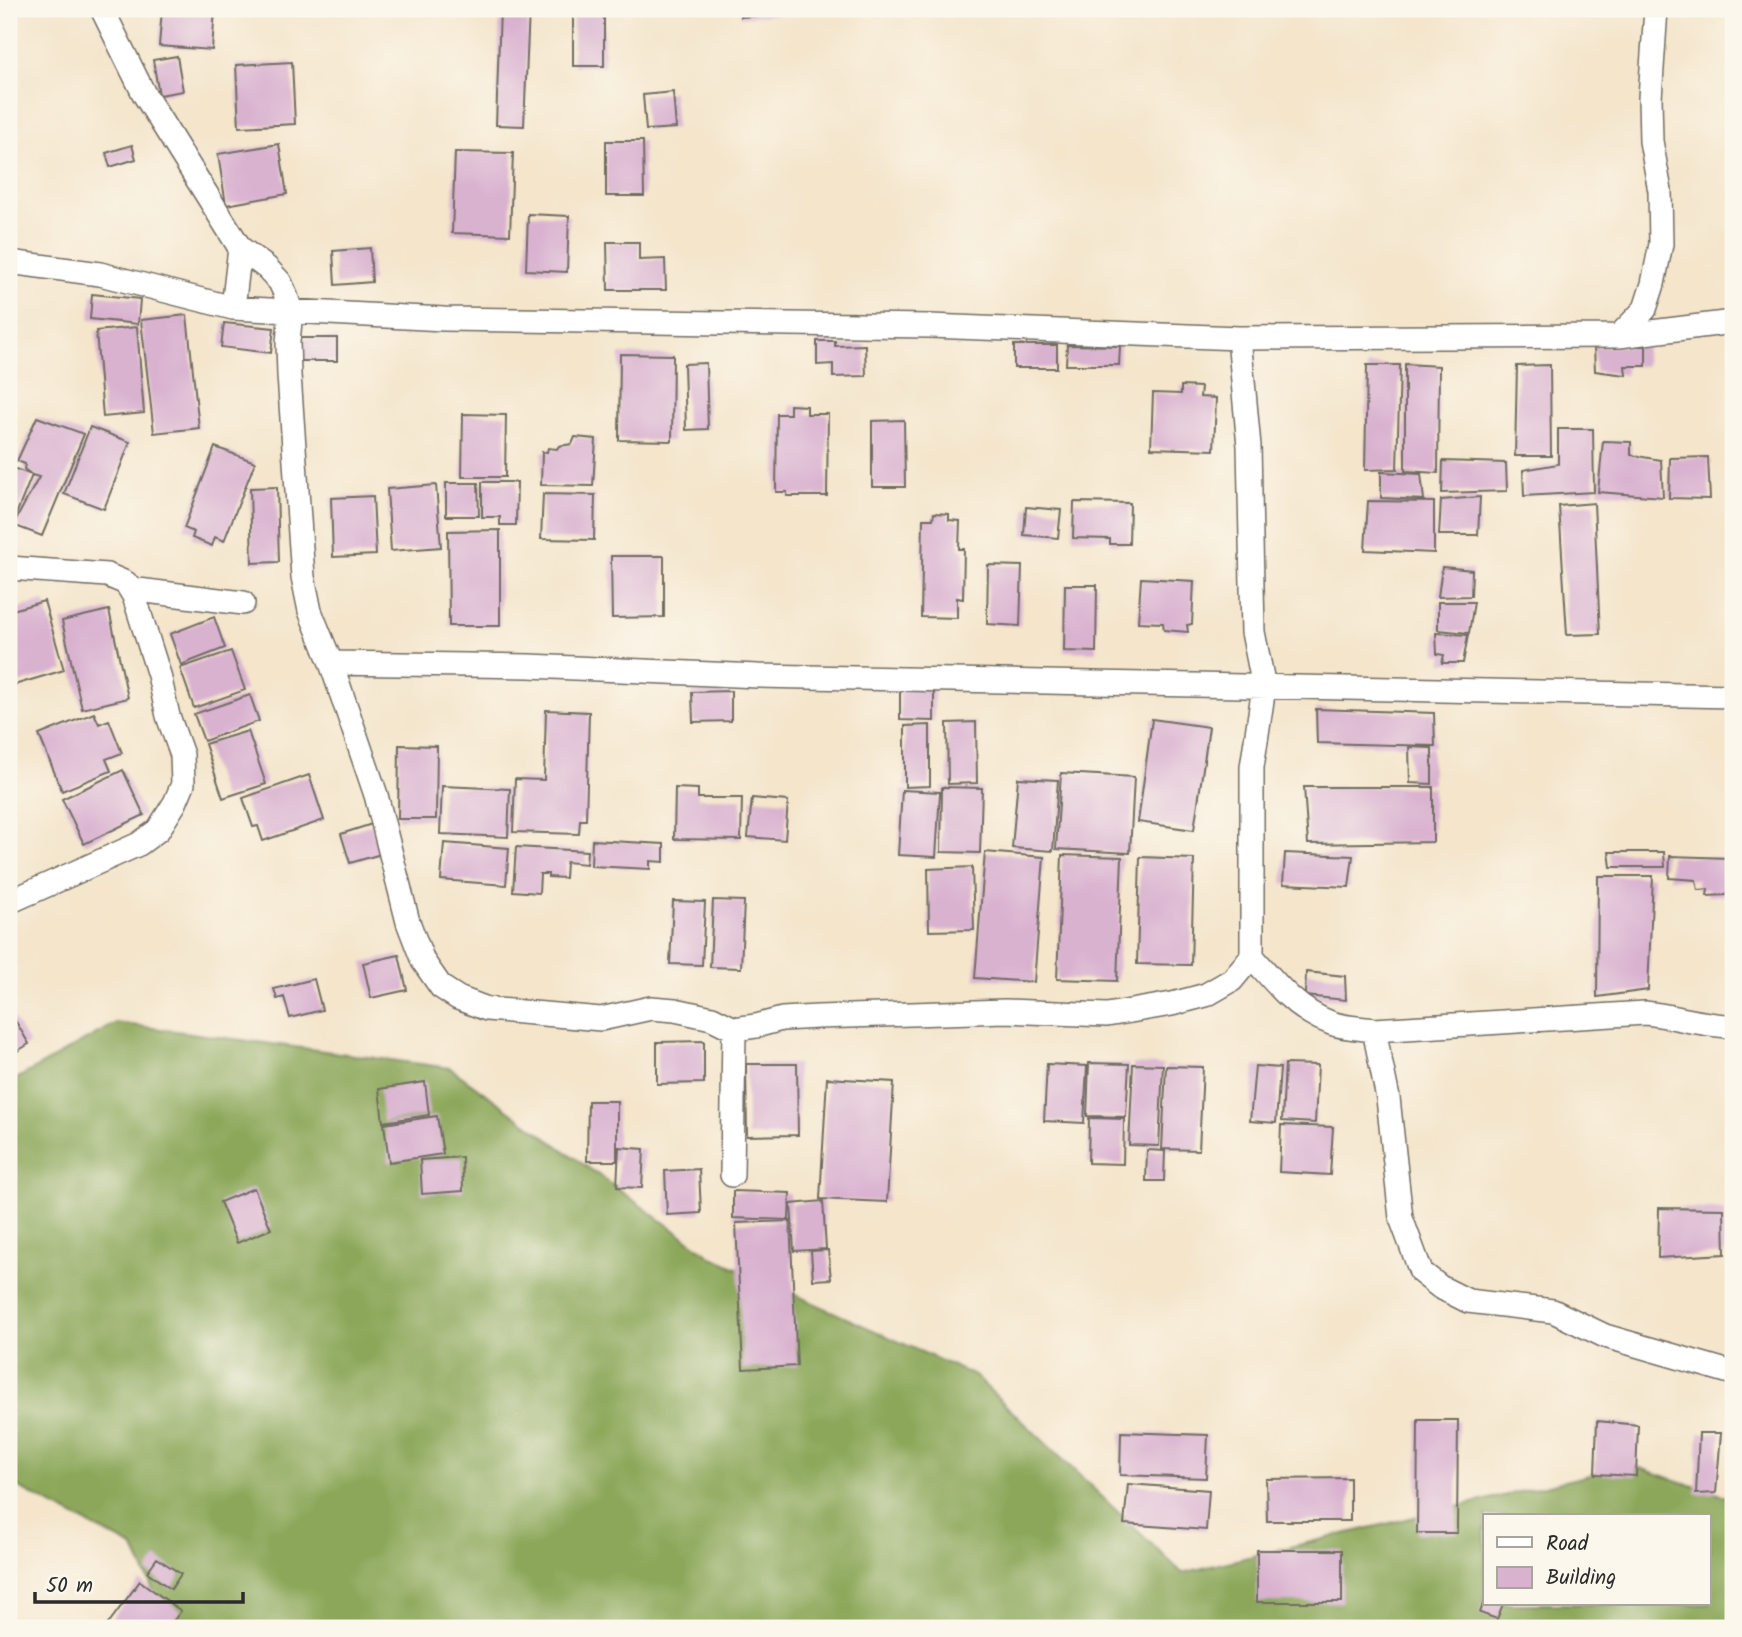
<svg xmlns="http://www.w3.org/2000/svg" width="1742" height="1637" font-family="Kalam,sans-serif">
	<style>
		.forest { fill: #8ca75a; stroke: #5c6942; stroke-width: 2; fill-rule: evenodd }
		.building { fill: #d9b2d0 }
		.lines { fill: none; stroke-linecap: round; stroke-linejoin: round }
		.street-casing { stroke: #716c63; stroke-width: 26 }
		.street { stroke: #fff; stroke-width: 23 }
	</style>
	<rect width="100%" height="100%" fill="#fbf7ec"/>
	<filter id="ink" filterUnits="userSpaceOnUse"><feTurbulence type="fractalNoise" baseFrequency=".0143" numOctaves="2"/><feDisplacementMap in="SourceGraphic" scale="14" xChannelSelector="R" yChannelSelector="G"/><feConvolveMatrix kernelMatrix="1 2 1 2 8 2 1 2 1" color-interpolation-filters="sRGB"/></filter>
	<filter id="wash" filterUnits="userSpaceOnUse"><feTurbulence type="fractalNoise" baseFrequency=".00686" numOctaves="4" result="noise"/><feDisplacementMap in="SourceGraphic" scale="28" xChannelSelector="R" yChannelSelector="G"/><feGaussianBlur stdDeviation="1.57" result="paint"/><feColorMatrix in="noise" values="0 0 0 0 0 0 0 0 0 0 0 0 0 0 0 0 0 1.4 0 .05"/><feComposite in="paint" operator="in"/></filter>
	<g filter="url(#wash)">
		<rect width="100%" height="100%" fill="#f4e5cb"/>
		<path class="forest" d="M 116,1023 L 450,1068 L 712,1257 L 975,1376 L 1182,1573 L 1631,1465 L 1733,1499 L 1733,1628 L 171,1628 L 133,1547 L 9,1483 L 9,1083 ZM 1485,1516 L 1709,1516 L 1709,1604 L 1485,1604 Z"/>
		<g id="blocks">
			<path class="building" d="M 162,9 L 215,9 L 212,50 L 159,46 Z
				M 500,9 L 529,9 L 524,126 L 496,125 Z
				M 573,9 L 604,9 L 604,66 L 573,66 Z
				M 740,9 L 782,9 L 782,14 L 741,17 Z
				M 177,56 L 183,91 L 159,95 L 153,60 Z
				M 292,62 L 295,124 L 239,127 L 236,65 Z
				M 673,92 L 676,128 L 646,130 L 643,95 Z
				M 606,141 L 643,141 L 644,196 L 606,196 Z
				M 279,144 L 287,194 L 226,205 L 218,154 Z
				M 132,145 L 136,159 L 110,167 L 106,153 Z
				M 455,152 L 513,153 L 510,235 L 452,233 Z
				M 528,214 L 569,216 L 567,272 L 526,270 Z
				M 607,242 L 639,242 L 639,260 L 665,259 L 666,290 L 608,290 Z
				M 370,248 L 372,282 L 335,285 L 333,251 Z
				M 92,294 L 140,299 L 138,324 L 90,319 Z
				M 187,315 L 199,428 L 154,433 L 141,320 Z
				M 224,323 L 274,328 L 271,353 L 221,347 Z
				M 137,327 L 144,413 L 103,417 L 96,331 Z
				M 299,338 L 337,338 L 337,361 L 300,361 Z
				M 817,341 L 835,341 L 835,346 L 865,345 L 866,376 L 833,377 L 833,364 L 817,365 Z
				M 1014,345 L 1057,345 L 1057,368 L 1014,368 Z
				M 1067,345 L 1120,346 L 1119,365 L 1066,365 Z
				M 1594,346 L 1646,346 L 1646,366 L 1625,366 L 1626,375 L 1595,371 Z
				M 620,354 L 673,355 L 672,441 L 619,440 Z
				M 706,363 L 708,429 L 686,430 L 684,364 Z
				M 1405,364 L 1439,366 L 1438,473 L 1405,471 Z
				M 1367,365 L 1400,365 L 1397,469 L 1365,470 Z
				M 1550,365 L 1551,456 L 1515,456 L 1517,366 Z
				M 1181,386 L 1201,387 L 1200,397 L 1216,398 L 1214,450 L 1151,448 L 1153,393 L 1181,394 Z
				M 790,405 L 807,406 L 807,414 L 828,414 L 827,496 L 787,496 L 787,492 L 776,492 L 777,414 L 790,414 Z
				M 463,414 L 506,415 L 505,477 L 462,477 Z
				M 37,417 L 84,434 L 42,536 L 13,525 L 39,477 L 32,475 L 24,469 L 25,464 L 17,461 Z
				M 904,420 L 905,487 L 872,487 L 872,421 Z
				M 90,427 L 130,442 L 104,509 L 64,494 Z
				M 1558,429 L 1593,429 L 1594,492 L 1524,496 L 1523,470 L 1558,464 Z
				M 575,437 L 596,439 L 593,486 L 541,485 L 542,452 L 547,452 L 548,448 L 557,449 L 559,446 L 572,444 Z
				M 1603,441 L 1631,442 L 1631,455 L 1661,460 L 1663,497 L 1598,492 Z
				M 215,447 L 255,462 L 224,541 L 215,537 L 212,546 L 192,538 L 194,532 L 184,528 Z
				M 1708,457 L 1710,499 L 1669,498 L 1670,458 Z
				M 1443,461 L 1506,463 L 1507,491 L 1442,493 Z
				M 10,467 L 32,475 L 9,532 L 9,470 Z
				M 1381,472 L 1421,474 L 1424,500 L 1381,498 Z
				M 482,482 L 517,482 L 516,525 L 500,525 L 500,517 L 482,517 Z
				M 446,483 L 478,483 L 479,516 L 446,516 Z
				M 436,485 L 441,547 L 391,551 L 387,489 Z
				M 277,487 L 279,562 L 252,563 L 250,488 Z
				M 543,494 L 595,495 L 594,540 L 541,539 Z
				M 373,496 L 376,555 L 333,557 L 331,498 Z
				M 1480,497 L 1478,535 L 1439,535 L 1441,500 Z
				M 1368,501 L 1434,502 L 1434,553 L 1365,550 Z
				M 1074,502 L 1130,503 L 1129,544 L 1110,544 L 1110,539 L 1073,538 Z
				M 1594,503 L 1600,634 L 1567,635 L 1559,506 Z
				M 1026,507 L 1061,510 L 1058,538 L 1024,535 Z
				M 934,513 L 949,514 L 949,520 L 960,521 L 959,549 L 964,549 L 963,599 L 957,598 L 957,618 L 921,617 L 923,519 L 933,519 Z
				M 500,530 L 500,626 L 449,626 L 448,531 Z
				M 611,556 L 664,556 L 664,617 L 612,618 Z
				M 988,565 L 1022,566 L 1020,626 L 987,624 Z
				M 1442,567 L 1472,570 L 1471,596 L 1438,597 Z
				M 1141,578 L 1194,581 L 1192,624 L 1187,625 L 1188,632 L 1164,630 L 1163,623 L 1138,622 Z
				M 1065,585 L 1097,585 L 1096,652 L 1064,651 Z
				M 44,601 L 64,670 L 11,686 L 9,678 L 9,611 Z
				M 1438,602 L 1474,602 L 1469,633 L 1438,630 Z
				M 109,610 L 128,698 L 82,709 L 62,621 Z
				M 214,617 L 225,648 L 181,665 L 170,634 Z
				M 1436,633 L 1468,635 L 1463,663 L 1442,663 L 1444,655 L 1437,654 Z
				M 231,651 L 245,690 L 194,708 L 180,668 Z
				M 900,687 L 934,687 L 934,721 L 900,720 Z
				M 731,691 L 731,721 L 693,722 L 692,692 Z
				M 250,695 L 259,721 L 204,741 L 194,714 Z
				M 1316,709 L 1434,713 L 1435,746 L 1317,743 Z
				M 546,710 L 589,712 L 586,820 L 580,820 L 579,834 L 513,832 L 515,779 L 544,780 Z
				M 94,713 L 99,724 L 109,720 L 122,753 L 106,759 L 111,771 L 62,791 L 39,735 Z
				M 1152,719 L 1209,727 L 1194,830 L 1138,822 Z
				M 976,722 L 977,783 L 948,784 L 947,723 Z
				M 930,725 L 930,786 L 905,787 L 905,726 Z
				M 248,731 L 266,784 L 223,798 L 205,744 Z
				M 399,745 L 437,746 L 436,819 L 398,819 Z
				M 1409,747 L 1432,748 L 1432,784 L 1410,783 Z
				M 123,770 L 144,815 L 84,844 L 62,799 Z
				M 1061,773 L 1134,777 L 1130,853 L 1056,849 Z
				M 309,775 L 324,820 L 263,841 L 258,826 L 253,827 L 243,798 Z
				M 1018,778 L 1058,780 L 1053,851 L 1012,848 Z
				M 442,786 L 510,789 L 508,837 L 440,834 Z
				M 942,787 L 982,788 L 980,853 L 941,852 Z
				M 1304,787 L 1433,787 L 1433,842 L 1308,844 Z
				M 675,788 L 698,789 L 698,798 L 742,798 L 741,840 L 674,839 Z
				M 902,790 L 940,792 L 936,857 L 898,855 Z
				M 752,798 L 788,801 L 785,840 L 748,837 Z
				M 372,824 L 381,854 L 350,863 L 341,834 Z
				M 592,840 L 664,844 L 664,862 L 650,861 L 650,869 L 591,866 Z
				M 444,843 L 509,848 L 506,885 L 441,880 Z
				M 516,847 L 587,851 L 586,864 L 566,862 L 565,878 L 548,877 L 548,874 L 540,874 L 539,893 L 513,891 Z
				M 985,852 L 1044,857 L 1034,982 L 975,978 Z
				M 1609,852 L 1664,852 L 1665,867 L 1611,867 Z
				M 1285,853 L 1353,856 L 1349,887 L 1283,884 Z
				M 1062,855 L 1122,857 L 1117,981 L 1057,979 Z
				M 1670,856 L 1730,858 L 1727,895 L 1707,896 L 1708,889 L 1698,890 L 1696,880 L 1669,878 Z
				M 1140,857 L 1194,859 L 1191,965 L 1137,964 Z
				M 972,867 L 974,930 L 929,931 L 928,869 Z
				M 1598,876 L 1653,876 L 1648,990 L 1597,997 Z
				M 713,900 L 744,901 L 741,968 L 710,967 Z
				M 673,901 L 705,902 L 702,965 L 670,964 Z
				M 399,955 L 407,990 L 371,998 L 363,963 Z
				M 1306,972 L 1345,976 L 1346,1000 L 1305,996 Z
				M 314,979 L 322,1010 L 290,1018 L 284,997 L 277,999 L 274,989 Z
				M 9,1010 L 29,1044 L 9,1056 Z
				M 704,1041 L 704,1083 L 657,1084 L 657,1042 Z
				M 1089,1063 L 1129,1064 L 1126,1117 L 1087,1116 Z
				M 746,1064 L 797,1064 L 798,1135 L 747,1136 Z
				M 1047,1064 L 1087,1066 L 1084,1123 L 1044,1121 Z
				M 1133,1064 L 1163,1065 L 1159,1146 L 1129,1145 Z
				M 1285,1064 L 1318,1065 L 1315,1123 L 1282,1121 Z
				M 1166,1066 L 1203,1067 L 1199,1150 L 1162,1149 Z
				M 1255,1066 L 1280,1068 L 1276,1123 L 1250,1121 Z
				M 827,1078 L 894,1082 L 887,1202 L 820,1199 Z
				M 425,1082 L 429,1115 L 383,1122 L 379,1089 Z
				M 588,1101 L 617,1101 L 617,1161 L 587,1161 Z
				M 437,1116 L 443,1154 L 389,1162 L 384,1124 Z
				M 1089,1118 L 1124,1119 L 1123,1164 L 1088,1163 Z
				M 1281,1125 L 1333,1127 L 1330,1175 L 1279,1172 Z
				M 619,1147 L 644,1149 L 642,1188 L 617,1187 Z
				M 1147,1150 L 1165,1151 L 1164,1181 L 1146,1181 Z
				M 462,1157 L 463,1191 L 422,1194 L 420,1160 Z
				M 699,1169 L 701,1213 L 667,1215 L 665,1171 Z
				M 254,1188 L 271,1229 L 237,1243 L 220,1202 Z
				M 733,1191 L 790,1193 L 789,1220 L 733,1218 Z
				M 823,1201 L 826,1249 L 794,1251 L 791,1204 Z
				M 1659,1208 L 1724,1209 L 1725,1254 L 1658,1258 Z
				M 790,1221 L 797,1366 L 743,1369 L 736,1223 Z
				M 828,1250 L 831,1279 L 813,1280 L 811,1251 Z
				M 1418,1420 L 1458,1420 L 1457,1533 L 1417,1533 Z
				M 1597,1421 L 1638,1425 L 1636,1476 L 1595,1474 Z
				M 1121,1432 L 1208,1435 L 1206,1478 L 1120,1475 Z
				M 1699,1433 L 1721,1433 L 1716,1493 L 1696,1494 Z
				M 1350,1478 L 1350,1521 L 1267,1521 L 1266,1479 Z
				M 1128,1484 L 1209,1490 L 1206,1530 L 1124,1524 Z
				M 1257,1550 L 1342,1550 L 1342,1602 L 1257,1602 Z
				M 157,1558 L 181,1574 L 171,1589 L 147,1572 Z
				M 140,1581 L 181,1611 L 168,1628 L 105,1628 Z
				M 1483,1604 L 1503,1604 L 1497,1619 L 1480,1613 Z"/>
		</g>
	</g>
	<g filter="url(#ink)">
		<use href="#blocks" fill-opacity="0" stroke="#716c63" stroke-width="2"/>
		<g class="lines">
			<g class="street-casing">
				<path id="street" d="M 102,9 L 144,94 L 240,248 L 267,268 L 280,282 L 285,293 L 291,311 L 288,342 L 289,375 L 303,577 L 310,611 L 331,663 L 376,795 L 408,922 L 423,961 L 441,987 L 458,998 L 487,1009 L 601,1019 L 651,1008 L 675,1010 L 712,1018 L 734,1029 L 756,1026 L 782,1019 L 818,1017 L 1005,1011 L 1107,1015 L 1172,1004 L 1206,995 L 1232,980 L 1252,956 L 1252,767 L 1264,687 L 1253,632 L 1249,446 L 1239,338
					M 9,262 L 100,274 L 233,308 L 444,319 L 930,326 L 1239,338 L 1619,336 L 1733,322
					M 233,308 L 240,248
					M 1619,336 L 1645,309 L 1653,284 L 1661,244 L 1660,191 L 1651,141 L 1650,98 L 1656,9
					M 9,568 L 107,575 L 126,583 L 134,596 L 159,675 L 168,716 L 182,755 L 183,784 L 175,803 L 158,830 L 139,844 L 9,902
					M 130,589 L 243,603
					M 331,663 L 529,666 L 758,676 L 1733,696
					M 1252,956 C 1275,983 1297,1011 1331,1023 C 1344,1028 1361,1028 1374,1030 L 1645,1013 C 1675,1016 1704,1026 1733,1026
					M 1374,1030 L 1388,1098 L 1401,1218 L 1421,1272 L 1440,1287 L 1468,1301 L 1553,1311 L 1605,1336 L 1733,1373
					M 732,1175 L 734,1029"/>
			</g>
			<use href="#street" class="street"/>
		</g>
	</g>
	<rect width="1742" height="1637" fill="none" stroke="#fbf7ec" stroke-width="35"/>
	<rect x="1483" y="1514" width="228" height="91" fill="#fbf7ec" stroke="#a8a59f" stroke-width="2"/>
	<rect x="1497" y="1537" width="35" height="10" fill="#ffffff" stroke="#a8a59f" stroke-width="2"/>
	<text x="1546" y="1550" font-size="21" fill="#2b2b2b">Road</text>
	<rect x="1497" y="1567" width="35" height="21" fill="#d9b2d0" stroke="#a8a59f" stroke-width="2"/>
	<text x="1546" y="1584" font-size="21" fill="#2b2b2b">Building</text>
	<path d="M35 1592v10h208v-10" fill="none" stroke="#2b2b2b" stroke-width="3.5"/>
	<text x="46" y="1592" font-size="21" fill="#2b2b2b" stroke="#fbf7ec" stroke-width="5" paint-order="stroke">50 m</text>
</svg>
